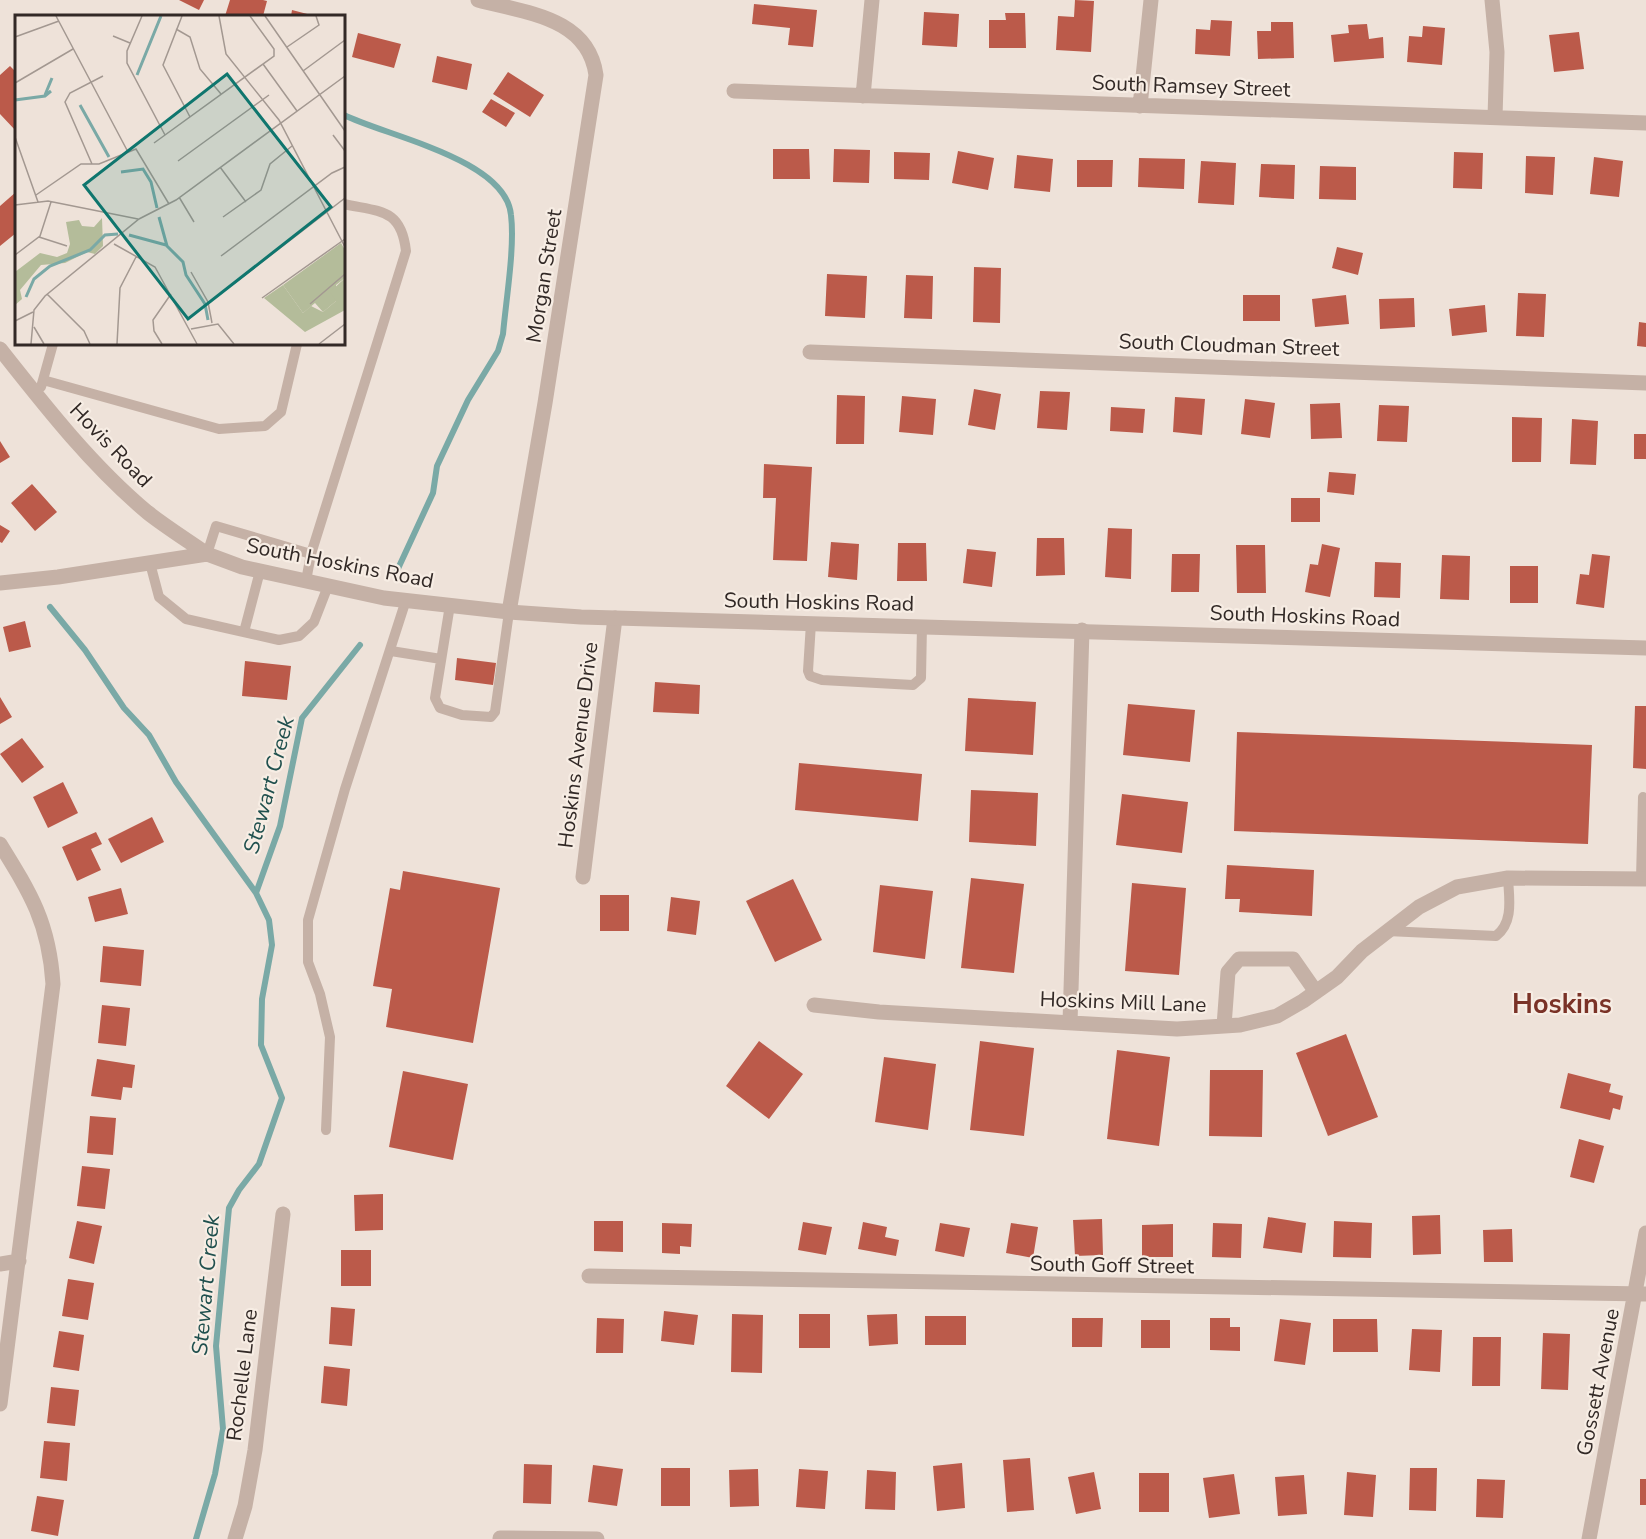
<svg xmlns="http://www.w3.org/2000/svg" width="1646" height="1539" font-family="'Nunito Sans',sans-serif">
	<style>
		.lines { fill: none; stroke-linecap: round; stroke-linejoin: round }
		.stream { stroke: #7aa9a6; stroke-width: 6 }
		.building { fill: #bb5a4a }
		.service { stroke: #c5b1a6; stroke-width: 10 }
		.minor { stroke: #c5b1a6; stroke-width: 15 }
		.tertiary { stroke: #c5b1a6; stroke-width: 15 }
		.labels { text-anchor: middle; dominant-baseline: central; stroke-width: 4.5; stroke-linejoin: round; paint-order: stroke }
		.street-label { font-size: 21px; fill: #322926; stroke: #f7ede4 }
		.water-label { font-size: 22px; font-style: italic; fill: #20504e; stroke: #f7ede4 }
		.district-label { font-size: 27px; font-weight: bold; fill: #7a3227; stroke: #f7ede4 }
		.inset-river { fill: none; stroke: #7aa9a6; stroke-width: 3 }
		.inset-road { fill: none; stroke: #a39891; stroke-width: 1.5 }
		.view { fill: #0f766e; fill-opacity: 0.15; stroke: #0f766e; stroke-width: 3 }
		.inset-edge { fill: none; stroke: #322926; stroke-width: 3 }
	</style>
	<rect width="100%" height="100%" fill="#eee2d9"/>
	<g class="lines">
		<path class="stream" d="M 344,115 C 386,136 506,159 511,215 C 515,247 506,300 503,334 L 498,351 L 468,400 L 437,466 L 433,493 L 396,573
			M 50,607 L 85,650 L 124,708 L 149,735 L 176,782 L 256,893 L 269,920 L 272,945 L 262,999 L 261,1045 L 282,1098 L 259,1164 L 239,1190 L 229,1208 L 216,1346 L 223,1429 L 215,1474 L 196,1539
			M 256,893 L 280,826 L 302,718 L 360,645"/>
	</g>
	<path class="building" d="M 179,0 L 204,0 L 199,10 Z
		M 230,0 L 263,0 L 267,1 L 263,16 L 225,16 Z
		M 1075,0 L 1094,1 L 1091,52 L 1056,50 L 1058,16 L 1074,17 Z
		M 754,4 L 817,10 L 813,47 L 788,45 L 790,28 L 752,24 Z
		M 292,10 L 315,16 L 291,16 Z
		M 924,12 L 959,14 L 957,47 L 922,45 Z
		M 1005,13 L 1025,13 L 1026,48 L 989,48 L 989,20 L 1006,20 Z
		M 1211,20 L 1232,21 L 1230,56 L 1195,54 L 1196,29 L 1210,30 Z
		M 1271,22 L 1293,22 L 1294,58 L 1258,59 L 1257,31 L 1271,31 Z
		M 1367,24 L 1369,39 L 1383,37 L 1384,58 L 1334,62 L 1331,35 L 1349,33 L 1348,25 Z
		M 1423,26 L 1445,28 L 1442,65 L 1407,62 L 1409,36 L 1422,37 Z
		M 1579,32 L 1584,69 L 1554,72 L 1549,35 Z
		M 358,33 L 401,44 L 394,68 L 352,57 Z
		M 437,56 L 472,64 L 467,90 L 432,82 Z
		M 10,66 L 16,72 L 16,131 L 0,114 L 0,75 Z
		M 508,72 L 544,95 L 530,117 L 493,94 Z
		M 491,99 L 515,113 L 506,127 L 482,112 Z
		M 773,149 L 809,149 L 810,179 L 773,179 Z
		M 834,149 L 870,150 L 869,183 L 833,182 Z
		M 958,151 L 994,158 L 988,190 L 952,183 Z
		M 894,152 L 930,153 L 929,180 L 894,179 Z
		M 1454,152 L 1483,153 L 1482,189 L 1453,188 Z
		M 1017,155 L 1053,159 L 1050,192 L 1014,188 Z
		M 1526,156 L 1555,157 L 1553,195 L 1525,193 Z
		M 1594,157 L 1623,161 L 1619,197 L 1590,194 Z
		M 1139,158 L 1185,159 L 1184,189 L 1138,187 Z
		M 1077,160 L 1113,160 L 1112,187 L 1077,187 Z
		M 1201,161 L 1236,163 L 1234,205 L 1198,203 Z
		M 1261,164 L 1295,165 L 1294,199 L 1259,197 Z
		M 1320,166 L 1356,167 L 1356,200 L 1319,199 Z
		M 16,192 L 16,233 L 0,246 L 0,206 Z
		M 1337,247 L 1363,253 L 1358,275 L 1332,268 Z
		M 974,267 L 1001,268 L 1000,323 L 973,322 Z
		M 827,274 L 867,276 L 865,318 L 825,316 Z
		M 906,275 L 933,276 L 932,319 L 904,318 Z
		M 1518,293 L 1546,294 L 1544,337 L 1516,336 Z
		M 1243,295 L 1280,295 L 1280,321 L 1243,321 Z
		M 1346,295 L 1349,324 L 1315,327 L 1312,299 Z
		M 1414,298 L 1415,327 L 1380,329 L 1379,299 Z
		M 1485,305 L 1487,332 L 1452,336 L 1449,309 Z
		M 1639,322 L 1646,323 L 1646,347 L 1637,346 Z
		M 974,389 L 1001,394 L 995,430 L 968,425 Z
		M 1040,391 L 1070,392 L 1067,430 L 1037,428 Z
		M 837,395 L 865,396 L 864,444 L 836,444 Z
		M 902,396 L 936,399 L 933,435 L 899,432 Z
		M 1175,397 L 1205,399 L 1202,435 L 1173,432 Z
		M 1245,399 L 1275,403 L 1270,438 L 1241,434 Z
		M 1340,403 L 1342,438 L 1311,439 L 1310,404 Z
		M 1379,405 L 1409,406 L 1407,442 L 1377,441 Z
		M 1111,407 L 1145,409 L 1143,433 L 1110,431 Z
		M 1512,417 L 1542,418 L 1541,462 L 1512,462 Z
		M 1572,419 L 1598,421 L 1596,465 L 1570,464 Z
		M 1634,434 L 1646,434 L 1646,459 L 1634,459 Z
		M 0,441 L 10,457 L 0,463 Z
		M 764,464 L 812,467 L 807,561 L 773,560 L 776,498 L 763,498 Z
		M 1329,472 L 1356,474 L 1354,495 L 1327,492 Z
		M 32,484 L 57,512 L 35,531 L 11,503 Z
		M 1291,498 L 1320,498 L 1320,522 L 1291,522 Z
		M 0,525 L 10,531 L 2,543 L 0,542 Z
		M 1108,528 L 1132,529 L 1131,579 L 1105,577 Z
		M 1037,538 L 1064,538 L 1065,575 L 1036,576 Z
		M 831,542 L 859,544 L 857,580 L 828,577 Z
		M 898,543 L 926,543 L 927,581 L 897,581 Z
		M 1322,544 L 1340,548 L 1330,597 L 1305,592 L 1310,564 L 1318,565 Z
		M 1236,545 L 1265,545 L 1266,593 L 1237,593 Z
		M 967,549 L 996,552 L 992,587 L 963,583 Z
		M 1172,554 L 1200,554 L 1199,592 L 1171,592 Z
		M 1592,554 L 1610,556 L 1604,608 L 1576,604 L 1580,574 L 1589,575 Z
		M 1442,555 L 1470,556 L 1469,600 L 1440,599 Z
		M 1375,562 L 1401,563 L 1400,598 L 1374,597 Z
		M 1510,566 L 1538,566 L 1538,603 L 1510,603 Z
		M 25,621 L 31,647 L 9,652 L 3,627 Z
		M 457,658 L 496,663 L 493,685 L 455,680 Z
		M 245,661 L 291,666 L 287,700 L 242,696 Z
		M 655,682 L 700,685 L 699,714 L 653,712 Z
		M 0,697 L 12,717 L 0,724 Z
		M 968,698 L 1036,702 L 1033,755 L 965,751 Z
		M 1128,704 L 1195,710 L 1190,762 L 1123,755 Z
		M 1635,706 L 1646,706 L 1646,769 L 1633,768 Z
		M 1237,732 L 1592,745 L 1588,844 L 1234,831 Z
		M 22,738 L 44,767 L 22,783 L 0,754 Z
		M 799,763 L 922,774 L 918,821 L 795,810 Z
		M 63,782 L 78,813 L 48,828 L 33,797 Z
		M 971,790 L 1038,793 L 1036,846 L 969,842 Z
		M 1122,794 L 1188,802 L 1182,853 L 1116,845 Z
		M 152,817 L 164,842 L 121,863 L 108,839 Z
		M 96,832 L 102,844 L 91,849 L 101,870 L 77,881 L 62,847 Z
		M 1227,865 L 1314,870 L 1312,916 L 1239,912 L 1240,899 L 1225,899 Z
		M 403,871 L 500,888 L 473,1043 L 386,1027 L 392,989 L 373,986 L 390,888 L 400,890 Z
		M 971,878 L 1024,884 L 1014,973 L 961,968 Z
		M 793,879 L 822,940 L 775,962 L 746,901 Z
		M 1132,883 L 1186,888 L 1179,975 L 1125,971 Z
		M 880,885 L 933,891 L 925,959 L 873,952 Z
		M 121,888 L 128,914 L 95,922 L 88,897 Z
		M 600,895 L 629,895 L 629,931 L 600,931 Z
		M 671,897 L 700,901 L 696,935 L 667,931 Z
		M 103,946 L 144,950 L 141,986 L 100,982 Z
		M 102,1005 L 130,1008 L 126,1046 L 98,1043 Z
		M 1346,1034 L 1378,1117 L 1328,1136 L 1296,1053 Z
		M 759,1041 L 803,1074 L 769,1119 L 726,1086 Z
		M 980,1041 L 1034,1048 L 1024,1136 L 970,1130 Z
		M 1117,1050 L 1170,1057 L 1159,1146 L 1107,1139 Z
		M 884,1057 L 936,1064 L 928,1130 L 875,1122 Z
		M 97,1059 L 135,1065 L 132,1088 L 123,1087 L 121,1100 L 91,1096 Z
		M 1210,1070 L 1263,1070 L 1262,1137 L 1209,1136 Z
		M 403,1071 L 468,1084 L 453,1160 L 389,1147 Z
		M 1568,1073 L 1611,1084 L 1609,1092 L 1623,1096 L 1620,1110 L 1613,1108 L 1610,1120 L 1560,1108 Z
		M 90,1116 L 116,1118 L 113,1155 L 87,1153 Z
		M 1579,1139 L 1604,1146 L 1594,1183 L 1570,1177 Z
		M 82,1166 L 110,1169 L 105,1209 L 77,1206 Z
		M 383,1194 L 383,1230 L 355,1231 L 354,1195 Z
		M 1440,1215 L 1441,1254 L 1413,1255 L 1412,1216 Z
		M 1268,1217 L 1306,1223 L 1302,1253 L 1263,1248 Z
		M 1102,1219 L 1103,1255 L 1075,1256 L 1073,1220 Z
		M 77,1221 L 102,1226 L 94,1264 L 69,1258 Z
		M 594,1221 L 623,1221 L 623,1252 L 594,1251 Z
		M 1334,1221 L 1372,1223 L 1371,1258 L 1333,1257 Z
		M 803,1222 L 832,1227 L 826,1255 L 798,1250 Z
		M 863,1222 L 887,1227 L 885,1237 L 899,1240 L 896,1256 L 858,1249 Z
		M 662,1223 L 692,1224 L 691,1247 L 680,1246 L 680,1254 L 662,1253 Z
		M 940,1223 L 970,1228 L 964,1257 L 935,1251 Z
		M 1011,1223 L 1038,1227 L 1033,1258 L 1006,1253 Z
		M 1213,1223 L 1242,1224 L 1241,1258 L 1212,1257 Z
		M 1173,1224 L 1173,1257 L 1142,1257 L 1142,1225 Z
		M 1512,1229 L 1513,1262 L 1484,1262 L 1483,1230 Z
		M 341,1250 L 371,1250 L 371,1286 L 341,1286 Z
		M 68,1279 L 94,1283 L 88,1320 L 62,1316 Z
		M 331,1307 L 355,1309 L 352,1346 L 329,1344 Z
		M 664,1311 L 698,1315 L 694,1345 L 661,1341 Z
		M 732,1314 L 763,1315 L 762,1373 L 731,1372 Z
		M 799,1314 L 830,1314 L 830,1348 L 799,1348 Z
		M 897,1314 L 898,1344 L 869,1346 L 867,1315 Z
		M 925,1316 L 966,1316 L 966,1345 L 925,1345 Z
		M 597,1318 L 624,1319 L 623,1353 L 596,1353 Z
		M 1072,1318 L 1103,1318 L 1102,1347 L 1072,1347 Z
		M 1210,1318 L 1230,1318 L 1230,1327 L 1240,1327 L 1240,1351 L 1210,1350 Z
		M 1280,1319 L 1311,1323 L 1305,1365 L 1274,1361 Z
		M 1333,1319 L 1377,1319 L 1378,1352 L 1333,1352 Z
		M 1141,1320 L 1170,1320 L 1170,1348 L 1141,1348 Z
		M 1412,1329 L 1442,1330 L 1440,1372 L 1409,1370 Z
		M 59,1331 L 84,1335 L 79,1371 L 53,1367 Z
		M 1543,1333 L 1570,1334 L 1568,1390 L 1541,1389 Z
		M 1473,1337 L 1501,1337 L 1500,1386 L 1472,1386 Z
		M 324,1366 L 350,1369 L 347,1406 L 321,1403 Z
		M 51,1387 L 79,1390 L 75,1426 L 47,1423 Z
		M 44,1441 L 70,1443 L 67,1481 L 40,1478 Z
		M 1030,1458 L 1034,1510 L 1007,1512 L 1003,1460 Z
		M 962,1463 L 965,1508 L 937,1511 L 933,1466 Z
		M 524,1464 L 552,1465 L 551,1504 L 523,1503 Z
		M 593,1465 L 623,1469 L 617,1506 L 588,1502 Z
		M 661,1468 L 690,1468 L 690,1506 L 661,1506 Z
		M 1410,1468 L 1437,1468 L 1436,1511 L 1409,1510 Z
		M 758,1469 L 759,1506 L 730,1507 L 729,1470 Z
		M 799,1469 L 828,1471 L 825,1509 L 796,1507 Z
		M 867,1470 L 896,1472 L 895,1510 L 865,1509 Z
		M 1094,1472 L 1101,1509 L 1076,1514 L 1068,1477 Z
		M 1347,1472 L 1376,1475 L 1373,1517 L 1344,1515 Z
		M 1139,1473 L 1169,1473 L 1169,1512 L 1139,1512 Z
		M 1234,1474 L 1240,1514 L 1209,1518 L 1203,1478 Z
		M 1304,1475 L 1307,1514 L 1278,1516 L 1275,1477 Z
		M 1477,1479 L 1505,1480 L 1503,1518 L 1476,1517 Z
		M 1640,1479 L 1646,1479 L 1646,1505 L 1640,1505 Z
		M 37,1496 L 64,1500 L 58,1536 L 31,1531 Z"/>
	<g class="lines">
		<path class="service" d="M 43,380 L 219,429 L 265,426 L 281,412 L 297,344
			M 41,387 L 53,344
			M 207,554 L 216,526 L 311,554
			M 150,563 L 159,597 L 186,619 L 279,640 L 299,636 L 314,622 L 328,586
			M 306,581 L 311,554 L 406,251 C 401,208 380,212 344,204
			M 450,605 L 435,698 L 440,708 L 462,715 L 491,717 L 495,712 L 509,612
			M 811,623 L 808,671 L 810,676 L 822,680 L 913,685 L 921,678 L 922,625
			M 244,632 L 260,571
			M 391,651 L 441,659
			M 1641,879 L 1643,797
			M 1387,931 L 1496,936 C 1514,922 1509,898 1508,878
			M 326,1130 L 330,1037 L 320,994 L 308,962 L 308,920 L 345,789 L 406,600"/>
		<path class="minor" d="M 478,0 C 525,13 588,17 596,75 L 545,403 L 509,612
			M 1492,0 L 1497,52 L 1495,117
			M 734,91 L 1646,123
			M 863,96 L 872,0
			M 1140,106 L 1151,0
			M 810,352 L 1646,383
			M 0,844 C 31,894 49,923 53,984 L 0,1404
			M 583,877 L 615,618
			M 814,1005 L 879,1012 L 1177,1029 L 1240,1025 L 1277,1016 L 1303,1001 L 1337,977 L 1362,951 L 1419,907 L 1457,887 L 1508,878 L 1646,879
			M 1070,1023 L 1082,630
			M 1224,1026 L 1228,972 L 1239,959 L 1293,959 L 1316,992
			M 0,1264 L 19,1261
			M 589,1276 L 1646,1294
			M 500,1538 L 597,1539
			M 235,1539 L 245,1506 L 255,1450 L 283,1214
			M 1589,1539 L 1646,1233"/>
		<path class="tertiary" d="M 0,349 C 45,406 91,465 147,512 C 166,527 187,540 207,554
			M 0,583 L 58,577 L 207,554 L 242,567 L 384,598 L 509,612 L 581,617 L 1646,648"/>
	</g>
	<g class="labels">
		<g class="street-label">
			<text transform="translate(1191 86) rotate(2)">South Ramsey Street</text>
			<text transform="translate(544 276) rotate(-81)">Morgan Street</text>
			<text transform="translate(1229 345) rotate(2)">South Cloudman Street</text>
			<text transform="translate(111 445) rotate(46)">Hovis Road</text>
			<text transform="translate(340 563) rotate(11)">South Hoskins Road</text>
			<text transform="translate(819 602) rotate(1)">South Hoskins Road</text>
			<text transform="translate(1305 616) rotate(2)">South Hoskins Road</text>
			<text transform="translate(578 745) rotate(-83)">Hoskins Avenue Drive</text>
			<text transform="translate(1123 1002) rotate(2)">Hoskins Mill Lane</text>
			<text transform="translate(1112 1265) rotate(1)">South Goff Street</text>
			<text transform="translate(242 1375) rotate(-83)">Rochelle Lane</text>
			<text transform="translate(1598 1382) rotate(-79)">Gossett Avenue</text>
		</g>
		<g class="water-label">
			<text transform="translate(269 785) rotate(-75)">Stewart Creek</text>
			<text transform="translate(206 1285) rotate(-85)">Stewart Creek</text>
		</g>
		<g class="district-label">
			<text x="1562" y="1004">Hoskins</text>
		</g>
	</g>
	<g transform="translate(15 15)">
		<rect width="330" height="330" fill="#eee2d9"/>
		<path d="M 326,228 L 330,235 L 330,263 L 321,270 L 321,286 L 308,297 L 300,288 L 288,298 L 268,270 Z" fill="#b4bc9a"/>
		<path d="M 87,203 L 88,231 L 80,239 L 72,237 L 50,248 L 26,250 L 5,275 L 7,284 L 0,290 L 0,257 L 25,238 L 42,242 L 52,238 L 55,229 L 51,207 L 64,205 L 67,211 L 79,212 ZM 330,263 L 330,295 L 290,317 L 249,283 L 268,270 L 288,298 L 296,291 L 308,297 L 321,286 L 315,277 Z" fill="#b4bc9a"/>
		<path class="inset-river" d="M 122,60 L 146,1M 30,80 L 37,63M 0,85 L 30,81 L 36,76M 65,90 L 94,142M 106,157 L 128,154 L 136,167 L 142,193M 144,202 L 152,231 L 168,247 L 171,260 L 190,289 L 193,305M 114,220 L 151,230M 11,282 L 19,264 L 35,251 L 75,235 L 90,220 L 103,219"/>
		<path class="inset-road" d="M 41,1 L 113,137M 127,1 L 112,36 L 112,48 L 150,120M 167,1 L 148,50 L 175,102M 204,1 L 211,39 L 264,105 L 330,232M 250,1 L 330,116M 161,14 L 175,22 L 185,54 L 206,79M 98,21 L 115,28M 0,22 L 44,6M 272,32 L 304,10 L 301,1M 248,49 L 282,96M 288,56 L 330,25M 0,68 L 58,34M 318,120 L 330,136M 0,122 L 23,187M 139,128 L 259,41 L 259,34 L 235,1M 163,146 L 254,80M 77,149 L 50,87 L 55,78 L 88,61M 205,152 L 231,187M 21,180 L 66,149 L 84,149 L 121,134 L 154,189M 164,182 L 179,207M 0,190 L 33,186 L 123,204M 208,202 L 246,175 L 255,149 L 277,131M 24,222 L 52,231M 99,229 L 140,252 L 182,329M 0,240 L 25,221 L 36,187M 206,241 L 317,158 L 330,152M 176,257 L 193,287 L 197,308M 217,270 L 330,183M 32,279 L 69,316 L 75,329M 247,283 L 330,224M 295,289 L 330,259M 0,306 L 18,297M 19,312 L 29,329M 176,314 L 203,309 L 219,329M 16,329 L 19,295 L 30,281 L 124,204 L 161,185 L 330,61M 102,329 L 105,273 L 121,242M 147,329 L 139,316 L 138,305 L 156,279M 304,329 L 330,309"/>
		<path class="view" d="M 212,59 L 316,192 L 173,304 L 69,170 Z"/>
		<rect width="330" height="330" class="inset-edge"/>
	</g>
</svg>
